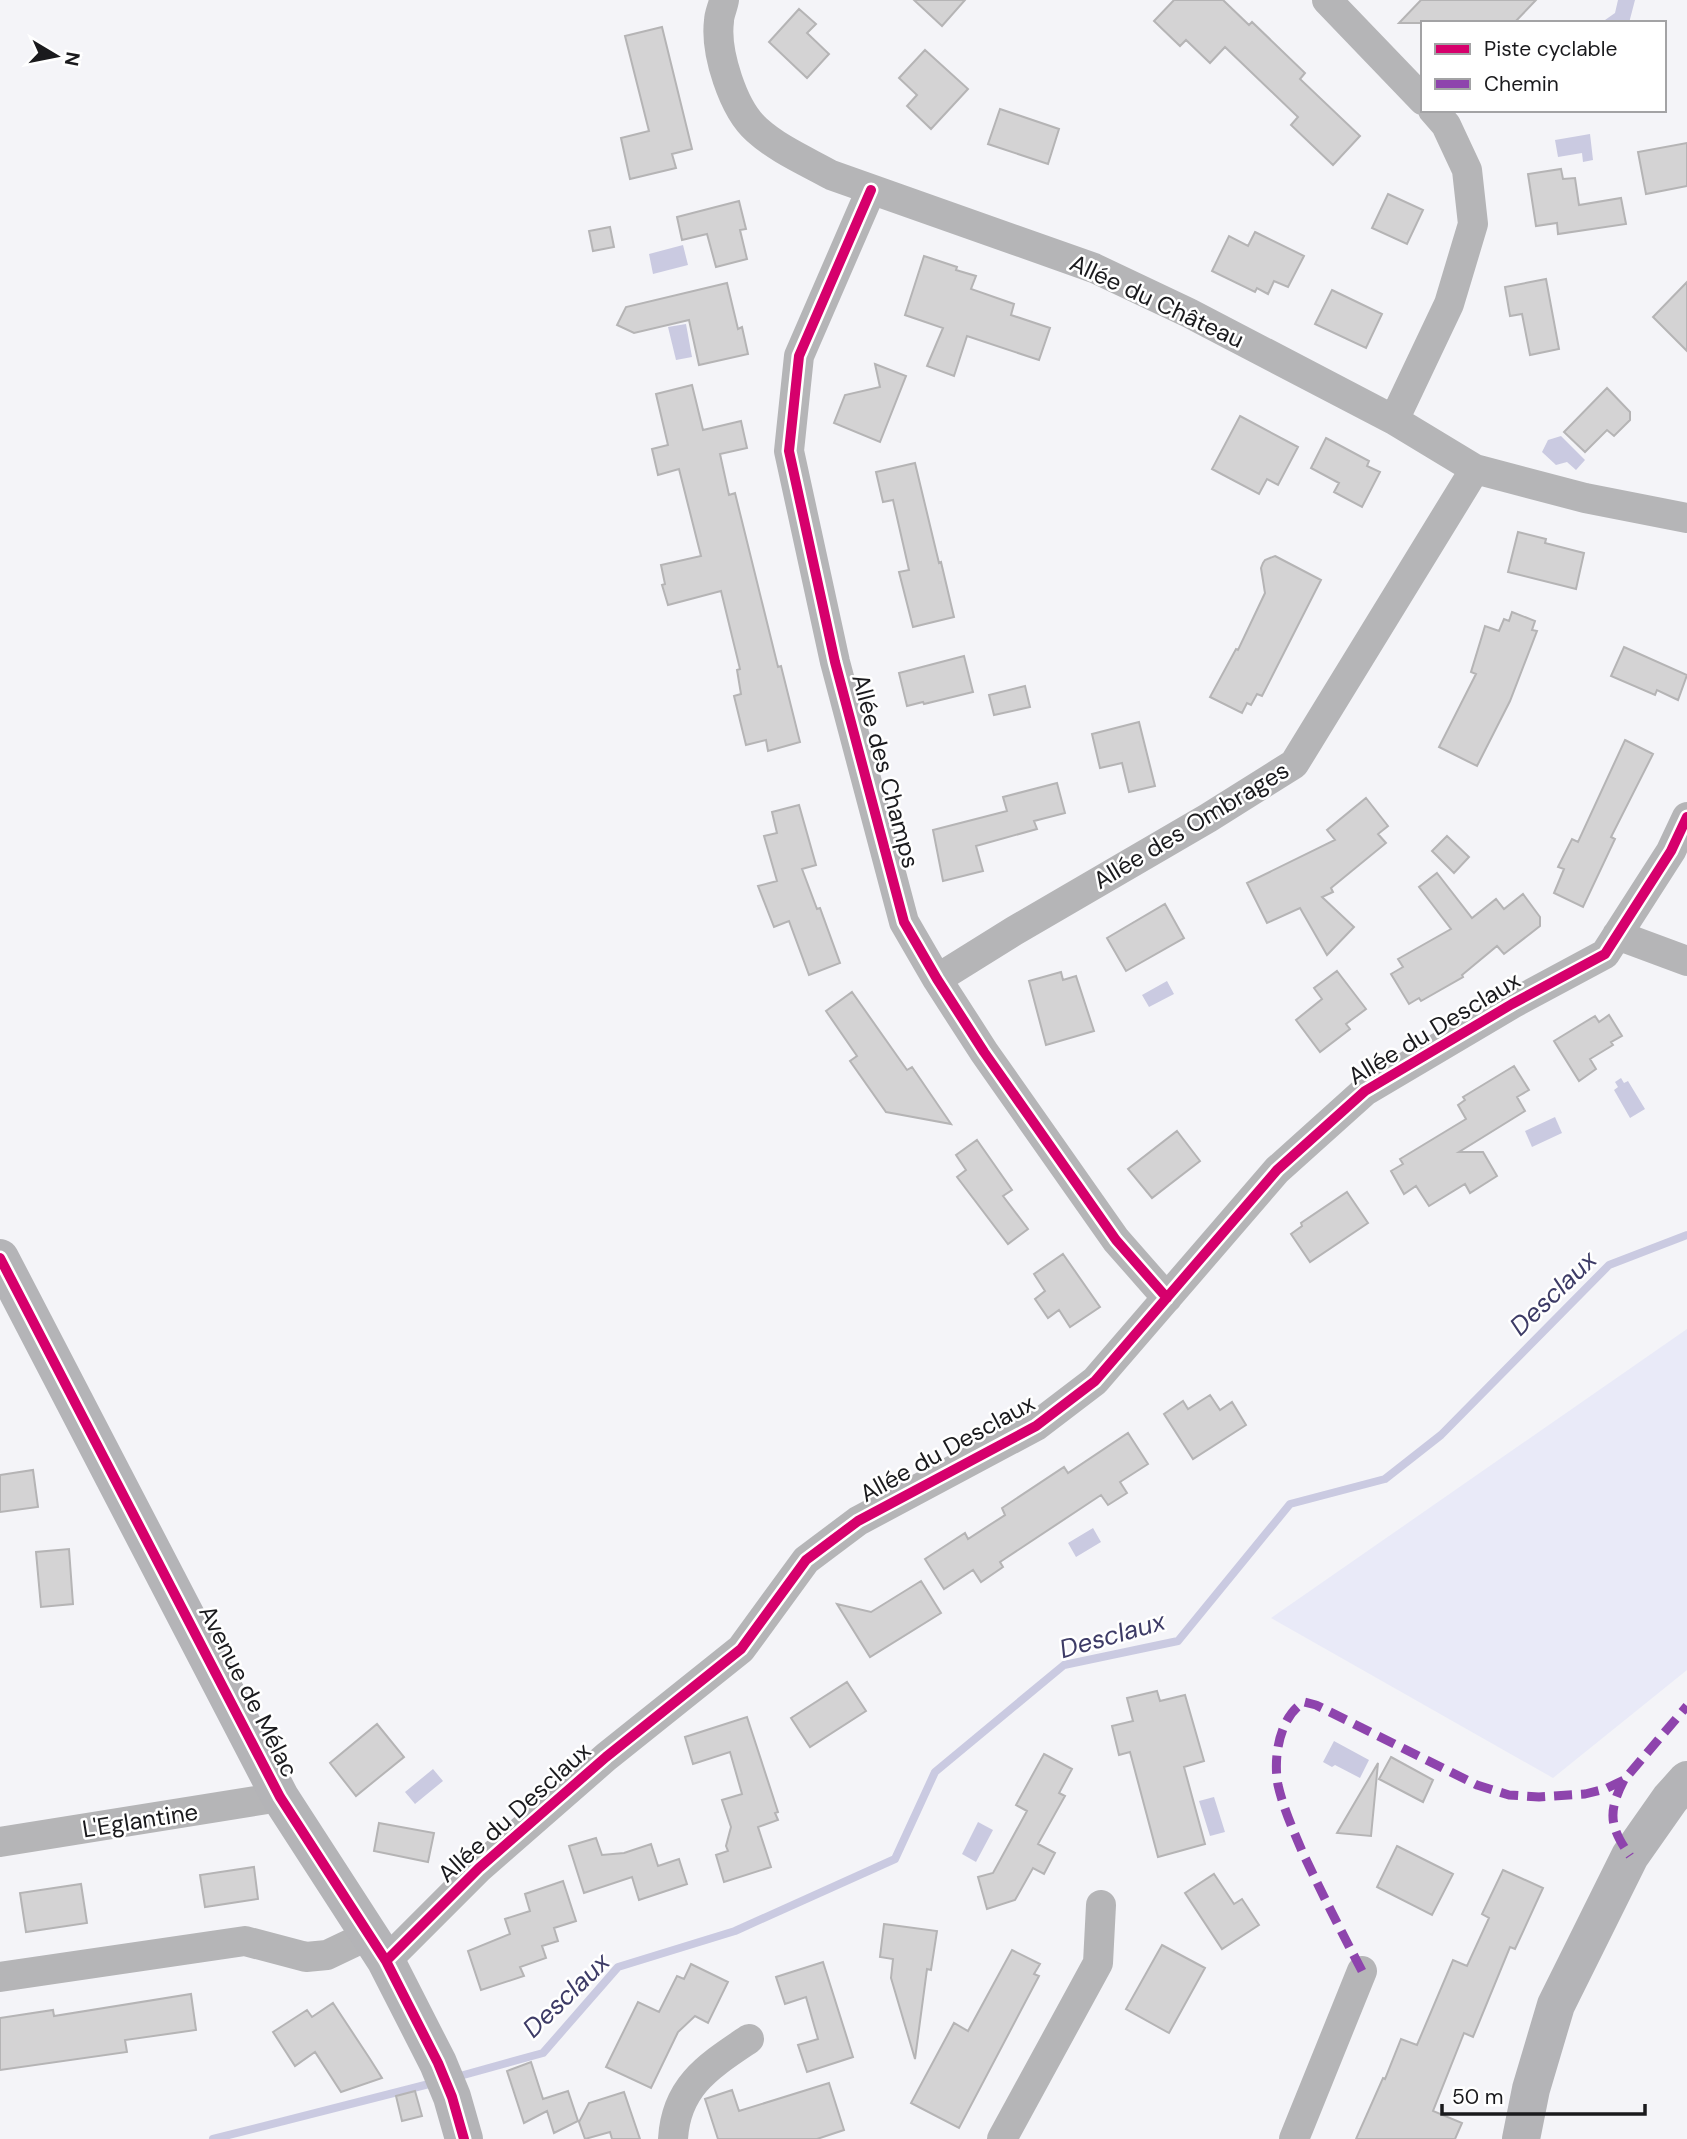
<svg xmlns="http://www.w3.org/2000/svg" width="1687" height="2139" font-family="'DM Sans',sans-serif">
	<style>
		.green { fill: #e9eaf8 }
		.water { fill: #cacae1 }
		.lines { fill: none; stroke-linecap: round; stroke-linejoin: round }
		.stream { stroke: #cacae1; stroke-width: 8 }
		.building { fill: #d4d3d4; stroke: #b5b4b5; stroke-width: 2 }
		.street { stroke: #b5b5b7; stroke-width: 30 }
		.secondary { stroke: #b4b4b7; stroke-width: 38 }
		.quiet { stroke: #8e44ad; stroke-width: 9; stroke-dasharray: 18 9; stroke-linecap: butt }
		.cycleway-casing { stroke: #fff; stroke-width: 15 }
		.cycleway { stroke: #d6006c; stroke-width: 10 }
		.labels { text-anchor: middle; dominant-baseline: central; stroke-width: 5; stroke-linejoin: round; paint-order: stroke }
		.street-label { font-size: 24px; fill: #1a1a1d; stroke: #fff }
		.water-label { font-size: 26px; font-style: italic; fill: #3d3b66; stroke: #fff }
	</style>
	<rect width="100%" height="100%" fill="#f4f4f8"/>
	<path class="green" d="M 1687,1329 L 1687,1670 L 1553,1778 L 1271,1618 Z"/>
	<path class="water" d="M 1618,0 L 1635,0 L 1629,23 L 1609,23 L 1605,20 L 1615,13 Z
		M 1590,134 L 1593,160 L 1583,162 L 1582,153 L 1558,157 L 1555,140 Z
		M 683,245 L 688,265 L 653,274 L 649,254 Z
		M 686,324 L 692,357 L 676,360 L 668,327 Z
		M 1561,436 L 1585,460 L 1576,470 L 1567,462 L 1556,465 L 1542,452 L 1548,440 Z
		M 1167,981 L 1174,994 L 1149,1007 L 1142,995 Z
		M 1621,1078 L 1624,1083 L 1628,1081 L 1645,1109 L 1630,1118 L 1614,1090 L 1618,1087 L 1615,1082 Z
		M 1555,1117 L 1562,1133 L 1532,1147 L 1525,1131 Z
		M 1093,1528 L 1101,1542 L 1076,1557 L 1068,1543 Z
		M 1334,1741 L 1369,1760 L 1360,1778 L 1335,1765 L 1332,1767 L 1323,1762 Z
		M 433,1769 L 443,1781 L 415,1804 L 405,1792 Z
		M 1214,1797 L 1225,1832 L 1210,1836 L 1199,1801 Z
		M 978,1822 L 993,1830 L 976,1862 L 962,1854 Z"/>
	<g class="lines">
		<path class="stream" d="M 460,2076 L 543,2053 L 618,1967 L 735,1931 L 895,1859 L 935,1772 L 1064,1665 L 1178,1641 L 1290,1504 L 1385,1479 L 1441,1435 L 1609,1265 L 1687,1235
			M 213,2139 L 429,2084"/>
	</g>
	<path class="building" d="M 914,0 L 965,0 L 942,26 Z
		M 1174,0 L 1223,0 L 1249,25 L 1252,22 L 1305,73 L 1300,79 L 1360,136 L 1333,165 L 1291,125 L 1298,117 L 1225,47 L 1210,63 L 1186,40 L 1180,46 L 1154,21 Z
		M 1421,0 L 1536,0 L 1514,23 L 1399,23 Z
		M 799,9 L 816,24 L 807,33 L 829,54 L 807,78 L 769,42 Z
		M 662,27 L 692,149 L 672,154 L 676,168 L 630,179 L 621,138 L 649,131 L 625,36 Z
		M 925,50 L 968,89 L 931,129 L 907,106 L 917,95 L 899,78 Z
		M 1000,109 L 1059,129 L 1048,164 L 988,144 Z
		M 1687,143 L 1687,186 L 1646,194 L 1638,152 Z
		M 1561,169 L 1563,179 L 1575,178 L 1579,205 L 1621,198 L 1626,224 L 1558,234 L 1557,223 L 1536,226 L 1528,174 Z
		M 1388,194 L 1423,210 L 1407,244 L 1372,228 Z
		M 739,201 L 746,229 L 740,230 L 747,259 L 716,267 L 707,234 L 682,240 L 677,217 Z
		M 610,227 L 614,247 L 593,251 L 589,231 Z
		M 1255,232 L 1304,256 L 1288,287 L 1274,281 L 1268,294 L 1257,288 L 1255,292 L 1212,271 L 1229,236 L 1248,246 Z
		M 924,256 L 957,267 L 956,270 L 976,276 L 971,289 L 1014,304 L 1011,315 L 1050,328 L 1039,360 L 967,336 L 954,376 L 927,366 L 943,328 L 905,315 Z
		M 1546,279 L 1559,349 L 1530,355 L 1522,314 L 1510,316 L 1505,287 Z
		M 1687,282 L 1687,351 L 1653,317 Z
		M 727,283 L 738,329 L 742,327 L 748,354 L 699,365 L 689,320 L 634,333 L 617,325 L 626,307 Z
		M 1332,290 L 1382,314 L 1366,348 L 1315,324 Z
		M 875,364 L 906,376 L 880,442 L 834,423 L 845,395 L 880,387 Z
		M 692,385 L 703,430 L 741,421 L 747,448 L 720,454 L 729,495 L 735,493 L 778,667 L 781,666 L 800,742 L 768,751 L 766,740 L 746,745 L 734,696 L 741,694 L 737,670 L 740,669 L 721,591 L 668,605 L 662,585 L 665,584 L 661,565 L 701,556 L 679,469 L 658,475 L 652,449 L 668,445 L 656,394 Z
		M 1607,388 L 1630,412 L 1630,420 L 1614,436 L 1607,430 L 1585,452 L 1564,432 Z
		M 1240,416 L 1298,447 L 1278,485 L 1267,479 L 1259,494 L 1212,469 Z
		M 1326,438 L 1369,461 L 1367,466 L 1380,472 L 1362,507 L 1334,492 L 1339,483 L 1311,468 Z
		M 915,463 L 939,563 L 941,562 L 954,617 L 913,627 L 899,572 L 909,570 L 893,500 L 883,502 L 876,472 Z
		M 1518,532 L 1546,539 L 1545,543 L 1584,553 L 1576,589 L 1508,572 Z
		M 1275,556 L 1321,580 L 1262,696 L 1257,694 L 1251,705 L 1247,703 L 1242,713 L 1210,697 L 1236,649 L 1238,650 L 1265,593 L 1261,568 L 1263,563 L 1265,560 Z
		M 1512,612 L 1535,621 L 1532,630 L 1537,631 L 1510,701 L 1477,766 L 1439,747 L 1476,674 L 1471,672 L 1485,626 L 1499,631 L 1504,619 L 1509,621 Z
		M 1624,647 L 1687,675 L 1678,700 L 1657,690 L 1655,695 L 1611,676 Z
		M 964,656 L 973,692 L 924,704 L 923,702 L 907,706 L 899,673 Z
		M 1025,686 L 1030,707 L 994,715 L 989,695 Z
		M 1139,722 L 1155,786 L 1129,792 L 1122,763 L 1100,768 L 1092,734 Z
		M 1625,740 L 1653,754 L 1611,837 L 1615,839 L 1583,907 L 1554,893 L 1564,869 L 1558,867 L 1572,839 L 1578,842 Z
		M 1057,783 L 1065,813 L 1034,821 L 1037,829 L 976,846 L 983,871 L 943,881 L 933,830 L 1007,811 L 1003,797 Z
		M 1366,798 L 1388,826 L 1378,834 L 1386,843 L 1331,888 L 1333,892 L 1322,897 L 1354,927 L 1327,955 L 1300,908 L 1267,923 L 1247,883 L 1335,840 L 1327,830 Z
		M 799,805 L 816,865 L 802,869 L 817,909 L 820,908 L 840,963 L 809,975 L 789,921 L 774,927 L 758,886 L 777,881 L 764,836 L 777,833 L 772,812 Z
		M 1447,836 L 1469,857 L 1454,873 L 1432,851 Z
		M 1437,873 L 1472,918 L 1496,899 L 1504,909 L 1523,894 L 1540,917 L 1540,926 L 1504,954 L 1497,946 L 1462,975 L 1463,977 L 1421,1001 L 1419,998 L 1409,1004 L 1391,974 L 1403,967 L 1398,959 L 1451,929 L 1419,887 Z
		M 1165,904 L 1184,938 L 1126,971 L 1107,938 Z
		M 1337,971 L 1366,1009 L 1346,1024 L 1350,1029 L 1320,1052 L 1296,1020 L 1322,999 L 1314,988 Z
		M 1061,972 L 1063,980 L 1076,976 L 1094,1031 L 1046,1045 L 1029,981 Z
		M 852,992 L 907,1070 L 912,1067 L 951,1124 L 886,1112 L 850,1061 L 857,1056 L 826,1011 Z
		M 1609,1015 L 1622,1036 L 1611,1042 L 1613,1045 L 1590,1059 L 1596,1069 L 1579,1081 L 1554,1041 L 1595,1016 L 1599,1022 Z
		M 1514,1066 L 1529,1090 L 1517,1097 L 1525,1111 L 1459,1152 L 1483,1152 L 1497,1176 L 1470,1193 L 1465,1184 L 1429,1206 L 1416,1186 L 1404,1194 L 1391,1171 L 1403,1164 L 1400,1159 L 1466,1119 L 1458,1105 L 1465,1100 L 1463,1097 Z
		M 1177,1131 L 1200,1161 L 1152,1198 L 1128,1169 Z
		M 977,1140 L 1012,1190 L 1003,1196 L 1028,1229 L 1008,1244 L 957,1177 L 966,1170 L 956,1155 Z
		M 1347,1192 L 1368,1223 L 1310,1262 L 1291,1234 L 1302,1226 L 1301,1223 Z
		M 1063,1254 L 1100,1307 L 1070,1327 L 1059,1310 L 1048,1318 L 1035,1299 L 1045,1291 L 1034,1274 Z
		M 1210,1395 L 1220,1410 L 1232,1402 L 1246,1425 L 1193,1459 L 1164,1414 L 1183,1401 L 1188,1409 Z
		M 1128,1433 L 1148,1464 L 1120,1482 L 1127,1493 L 1108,1505 L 1101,1495 L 1000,1562 L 1003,1567 L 981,1582 L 973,1570 L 944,1589 L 925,1559 L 965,1533 L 968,1539 L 1005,1515 L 1002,1508 L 1064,1467 L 1068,1473 Z
		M 33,1470 L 38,1507 L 0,1512 L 0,1475 Z
		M 69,1549 L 73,1604 L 41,1607 L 36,1552 Z
		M 921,1581 L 941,1613 L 870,1657 L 837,1604 L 871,1612 Z
		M 847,1682 L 866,1711 L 810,1747 L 791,1718 Z
		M 1157,1691 L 1160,1701 L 1185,1695 L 1204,1761 L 1184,1767 L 1205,1844 L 1158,1857 L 1130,1752 L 1119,1755 L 1112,1726 L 1133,1721 L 1127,1698 Z
		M 747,1717 L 778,1812 L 775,1813 L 778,1820 L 758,1827 L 771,1867 L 724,1882 L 716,1855 L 728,1851 L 726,1846 L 731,1827 L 722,1800 L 742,1794 L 730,1752 L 693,1764 L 685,1737 Z
		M 377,1724 L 404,1757 L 356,1796 L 330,1763 Z
		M 1044,1754 L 1072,1769 L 1059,1793 L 1065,1796 L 1038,1844 L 1055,1853 L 1044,1874 L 1033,1868 L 1015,1900 L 987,1909 L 978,1877 L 993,1873 L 1027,1811 L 1016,1805 Z
		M 1391,1757 L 1433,1780 L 1423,1802 L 1379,1779 Z
		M 1378,1763 L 1371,1836 L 1337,1833 Z
		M 379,1823 L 434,1833 L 428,1862 L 374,1851 Z
		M 596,1838 L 602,1855 L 624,1853 L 651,1844 L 658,1866 L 679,1859 L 687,1884 L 639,1900 L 632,1877 L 584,1893 L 569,1846 Z
		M 1397,1846 L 1453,1874 L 1432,1915 L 1377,1887 Z
		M 254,1867 L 258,1899 L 205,1907 L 200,1875 Z
		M 1503,1870 L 1543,1888 L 1515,1949 L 1510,1947 L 1473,2037 L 1464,2033 L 1433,2111 L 1462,2123 L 1455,2139 L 1356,2139 L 1383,2078 L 1385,2079 L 1401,2039 L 1417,2045 L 1453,1960 L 1467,1966 L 1489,1918 L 1482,1914 Z
		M 1214,1874 L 1234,1904 L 1242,1899 L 1259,1925 L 1222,1949 L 1185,1893 Z
		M 563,1881 L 576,1921 L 554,1928 L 558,1941 L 542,1946 L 546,1958 L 520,1967 L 524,1976 L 481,1990 L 468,1951 L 510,1934 L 505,1919 L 530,1911 L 525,1894 Z
		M 81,1884 L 87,1923 L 26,1932 L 20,1893 Z
		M 884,1924 L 937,1931 L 931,1970 L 927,1969 L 915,2059 L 891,1978 L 893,1959 L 880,1957 Z
		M 1162,1945 L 1205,1968 L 1169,2033 L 1126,2009 Z
		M 1012,1950 L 1040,1964 L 1034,1974 L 1039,1976 L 959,2128 L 911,2103 L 954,2023 L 968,2031 Z
		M 823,1962 L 853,2057 L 807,2072 L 798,2045 L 818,2039 L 806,1997 L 785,2004 L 776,1977 Z
		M 691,1964 L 728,1982 L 708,2023 L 695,2016 L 678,2032 L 651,2088 L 606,2067 L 638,2002 L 659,2012 L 677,1976 L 684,1979 Z
		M 191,1994 L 196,2030 L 125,2040 L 127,2052 L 0,2070 L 0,2018 L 53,2010 L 54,2016 Z
		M 333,2003 L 370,2059 L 382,2078 L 341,2092 L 315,2052 L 295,2066 L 273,2032 L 307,2010 L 312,2017 Z
		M 531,2062 L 543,2099 L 568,2091 L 578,2121 L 554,2133 L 547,2111 L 524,2123 L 507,2071 Z
		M 829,2083 L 844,2130 L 817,2139 L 718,2139 L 705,2099 L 732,2090 L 739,2111 Z
		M 415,2091 L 422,2116 L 402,2121 L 396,2096 Z
		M 624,2092 L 640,2139 L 612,2139 L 610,2132 L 585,2139 L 579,2122 L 589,2103 Z"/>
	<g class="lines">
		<path class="street" d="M 724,0 C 723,7 719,14 719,21 C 715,52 733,109 757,130 C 778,149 806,161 831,175 L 1094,268 L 1189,313 L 1394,420 L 1475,469 L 1585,498 L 1687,518
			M 1327,0 L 1423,100
			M 871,190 L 799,356 L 789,451 L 835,662 L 904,922 L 937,979 L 984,1052 L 1116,1240 L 1167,1298
			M 1394,420 L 1449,304 L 1473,224 L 1467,170 L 1446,125 L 1433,110
			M 1617,935 L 1687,961
			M 937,979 L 1014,931 L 1208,818 L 1294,764 L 1475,469
			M 0,1842 L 280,1797
			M 386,1961 L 479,1868 L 606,1757 L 741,1649 L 806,1560 L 858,1521 L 1036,1426 L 1095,1381 L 1277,1170 L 1365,1091 L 1512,1004 L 1605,954 L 1671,851 L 1687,817
			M 0,1977 L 245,1941 L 306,1957 L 327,1955 L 369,1935
			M 673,2139 C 676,2086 709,2066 749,2039
			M 1002,2139 L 1098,1963 L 1101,1905
			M 1294,2139 L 1362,1971"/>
		<path class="secondary" d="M 0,1258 L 280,1797 L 386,1961 L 438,2063 L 452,2097 L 464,2139
			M 1521,2139 L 1531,2089 L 1556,2005 L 1630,1856 L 1670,1799 L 1687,1780"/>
		<path class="quiet" d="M 1624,1780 C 1607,1813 1610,1827 1630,1856
			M 1362,1971 C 1341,1931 1321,1892 1302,1851 C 1293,1830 1283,1807 1278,1785 C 1273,1758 1279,1717 1304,1702 L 1316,1705 L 1477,1785 L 1509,1795 L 1539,1797 L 1585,1794 L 1605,1789 L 1624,1780 L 1687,1706"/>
		<g class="cycleway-casing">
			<path id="cycleway" d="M 871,190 L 799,356 L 789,451 L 835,662 L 904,922 L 937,979 L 984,1052 L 1116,1240 L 1167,1298
				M 0,1258 L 280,1797 L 386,1961 L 438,2063 L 452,2097 L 464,2139
				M 386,1961 L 479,1868 L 606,1757 L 741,1649 L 806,1560 L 858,1521 L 1036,1426 L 1095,1381 L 1277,1170 L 1365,1091 L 1512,1004 L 1605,954 L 1671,851 L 1687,817"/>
		</g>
		<use href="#cycleway" class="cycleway"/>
	</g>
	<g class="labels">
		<g class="street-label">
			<text transform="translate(1157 301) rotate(25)">Allée du Château</text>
			<text transform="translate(886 771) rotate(75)">Allée des Champs</text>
			<text transform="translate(1191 825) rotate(-31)">Allée des Ombrages</text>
			<text transform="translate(1434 1028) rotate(-31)">Allée du Desclaux</text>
			<text transform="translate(947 1448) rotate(-29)">Allée du Desclaux</text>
			<text transform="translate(249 1691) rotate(63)">Avenue de Mélac</text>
			<text transform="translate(514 1812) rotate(-42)">Allée du Desclaux</text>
			<text transform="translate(140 1820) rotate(-9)">L'Eglantine</text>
		</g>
		<g class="water-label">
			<text transform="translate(1553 1293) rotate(-44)">Desclaux</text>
			<text transform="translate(1112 1635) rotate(-16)">Desclaux</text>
			<text transform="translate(566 1995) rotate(-44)">Desclaux</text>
		</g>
	</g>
	<rect x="1421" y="21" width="245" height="91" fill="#ffffff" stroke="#a3a3a5" stroke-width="2"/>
	<rect x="1435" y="44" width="35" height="10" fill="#d6006c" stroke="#a3a3a5" stroke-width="2"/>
	<text x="1484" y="56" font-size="21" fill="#1a1a1d">Piste cyclable</text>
	<rect x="1435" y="79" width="35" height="10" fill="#8e44ad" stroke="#a3a3a5" stroke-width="2"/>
	<text x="1484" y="91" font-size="21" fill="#1a1a1d">Chemin</text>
	<g transform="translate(56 56) rotate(100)" stroke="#ffffff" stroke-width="5" paint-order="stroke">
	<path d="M0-5L12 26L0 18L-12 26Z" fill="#1a1a1d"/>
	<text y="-10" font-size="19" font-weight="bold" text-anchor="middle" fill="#1a1a1d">N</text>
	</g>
	<path d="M1442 2104v10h203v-10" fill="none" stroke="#1a1a1d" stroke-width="3.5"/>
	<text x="1452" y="2104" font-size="21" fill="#1a1a1d" stroke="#ffffff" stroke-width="5" paint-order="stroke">50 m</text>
</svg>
